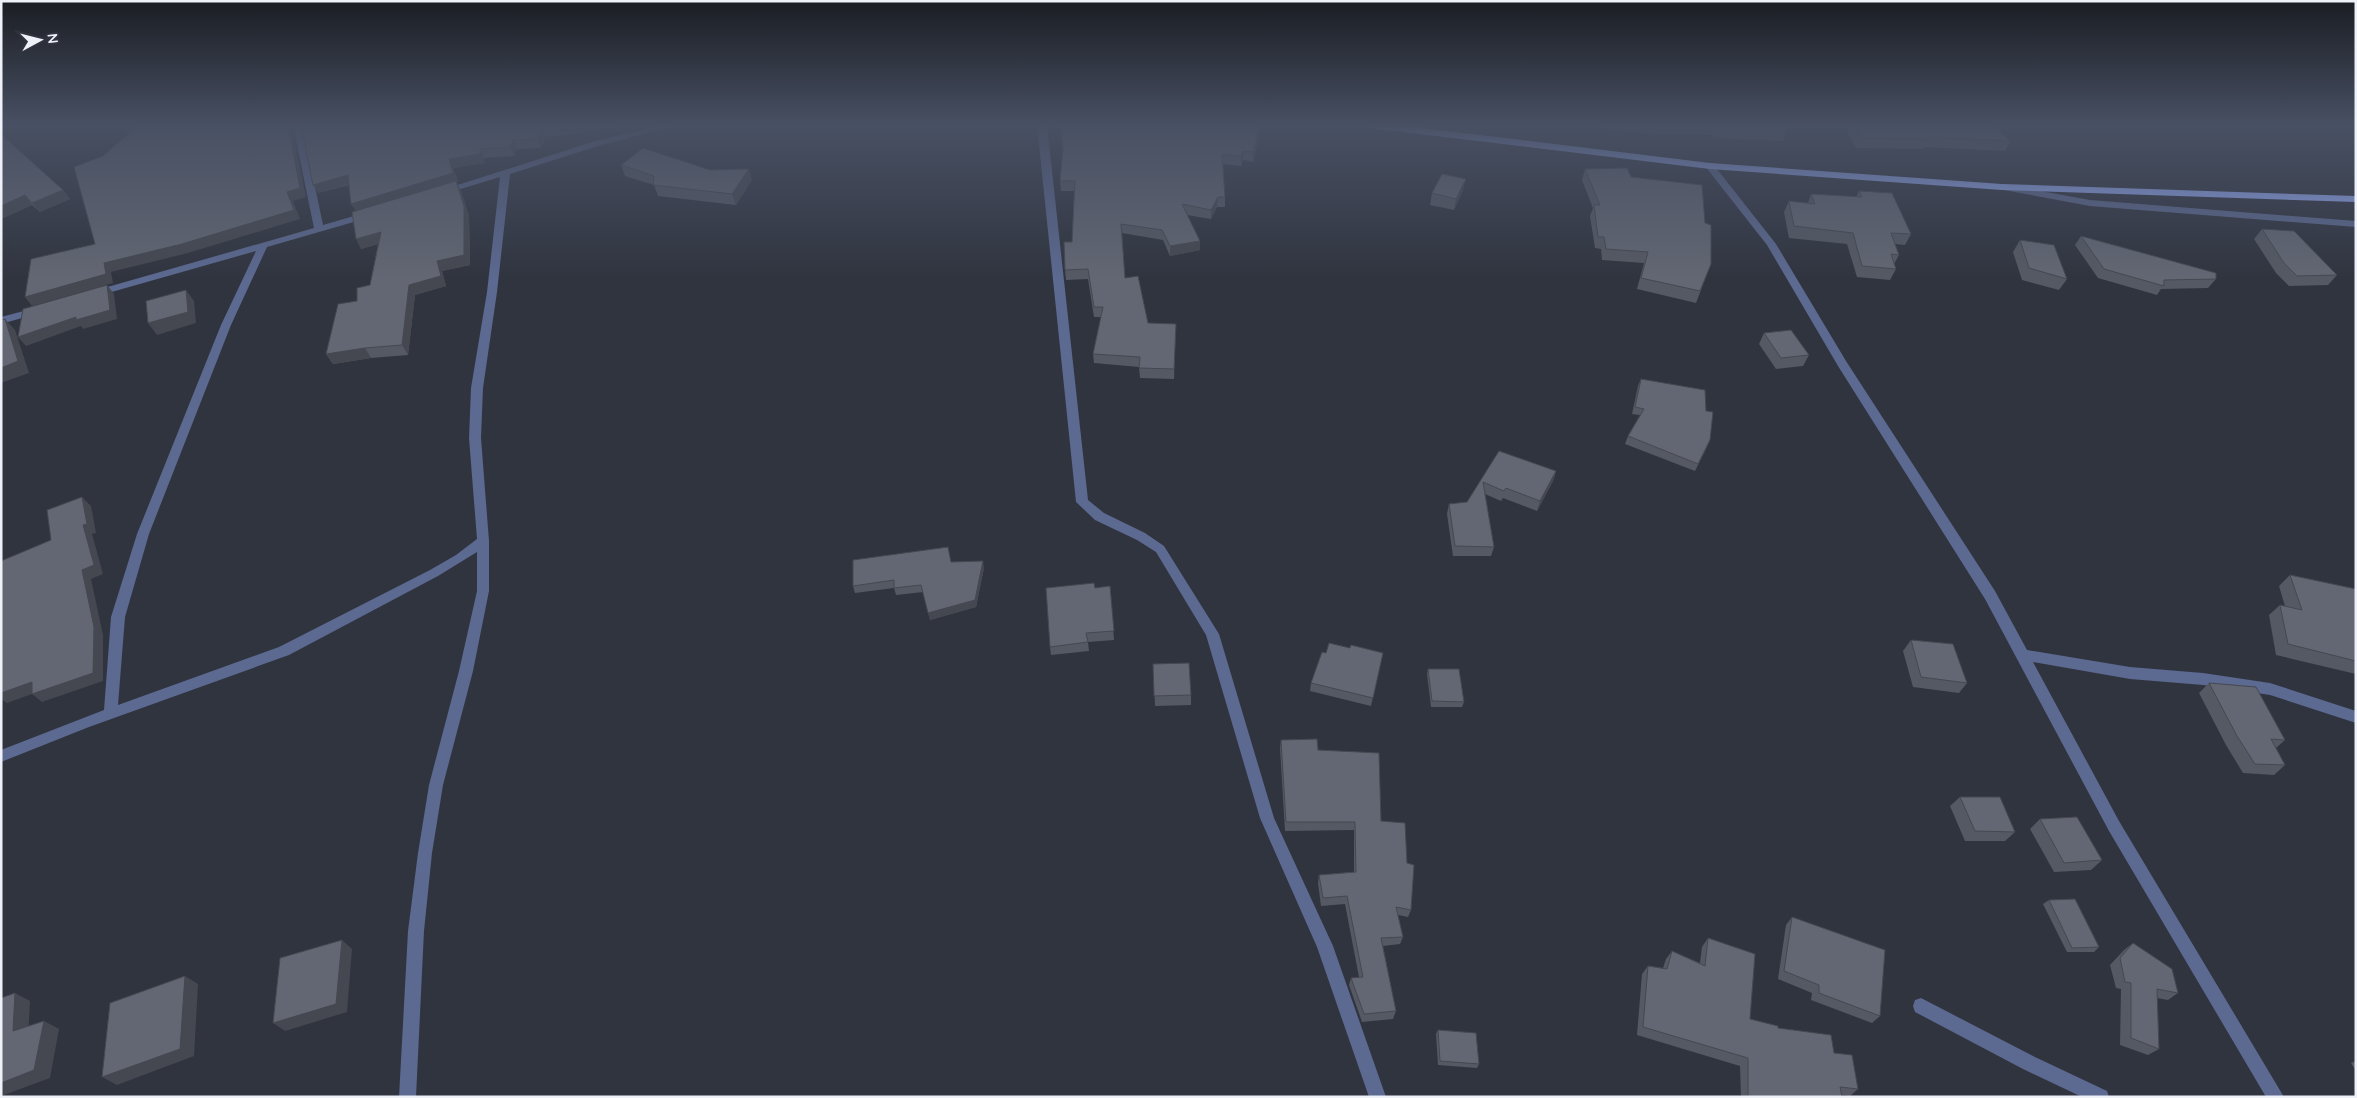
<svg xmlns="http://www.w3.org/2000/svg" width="2357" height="1098" font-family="Quicksand,sans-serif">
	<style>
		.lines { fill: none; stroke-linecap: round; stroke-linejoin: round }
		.minor { fill: #5c6990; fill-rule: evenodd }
		.highway { fill: #98b0fe; fill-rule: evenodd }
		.wall { fill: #555963 }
		.shaded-wall { fill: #454850 }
		.building { fill: #636773; stroke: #454850 }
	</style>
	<rect width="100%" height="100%" fill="#30343f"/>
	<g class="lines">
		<path class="minor" d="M 293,125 L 302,125 L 323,225 L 368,212 L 373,215 L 371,217 L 267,247 L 231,325 L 149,534 L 125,617 L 118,705 L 279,647 L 430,570 L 456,555 L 477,539 L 469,438 L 471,388 L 487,292 L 500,177 L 444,194 L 439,191 L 595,141 L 663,125 L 679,125 L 601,145 L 510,174 L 497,292 L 483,388 L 481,438 L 489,541 L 489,591 L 473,671 L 443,785 L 432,853 L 424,931 L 416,1097 L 399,1097 L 408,931 L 418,853 L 429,785 L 459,671 L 477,591 L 477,552 L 438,576 L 289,655 L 89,727 L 1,762 L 1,750 L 104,710 L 111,617 L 137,534 L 221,325 L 256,251 L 94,297 L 89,294 L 90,292 L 314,228 Z
			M 1037,125 L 1047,125 L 1088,500 L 1104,513 L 1145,533 L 1164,546 L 1219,634 L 1274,818 L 1333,946 L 1386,1097 L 1369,1097 L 1317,947 L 1260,818 L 1206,635 L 1156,552 L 1137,540 L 1095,520 L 1076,502 Z
			M 1710,163 L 1713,164 L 1776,244 L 1846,361 L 1995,591 L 2027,650 L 2130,667 L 2203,673 L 2270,683 L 2356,711 L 2356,723 L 2270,695 L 2203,685 L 2130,679 L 2033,662 L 2119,821 L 2284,1097 L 2266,1097 L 2109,831 L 1985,599 L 1838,366 L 1767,245 L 1705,166 Z
			M 2007,185 L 2090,200 L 2356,221 L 2356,227 L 2090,206 L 2004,190 L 2004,186 Z
			M 39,307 L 44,310 L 43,312 L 1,324 L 1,317 Z
			M 1921,998 L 2035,1057 L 2107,1091 L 2109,1097 L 2082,1097 L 2023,1069 L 1915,1012 L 1913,1006 L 1915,1000 Z"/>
		<path class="highway" d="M 1365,125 L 1398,125 L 1710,163 L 2002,184 L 2356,196 L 2356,202 L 2002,190 L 1710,169 L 1370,128 Z"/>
	</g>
	<path class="wall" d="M 301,125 L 626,125 L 577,134 L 546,137 L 541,148 L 517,149 L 514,156 L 484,158 L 484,163 L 453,168 L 458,181 L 456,182 L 461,191 L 469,216 L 470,265 L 442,271 L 446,286 L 415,295 L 408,355 L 371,358 L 333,364 L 326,354 L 357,301 L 370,285 L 378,244 L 361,249 L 356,211 L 351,204 L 349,185 L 318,193 Z
		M 1591,125 L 1993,125 L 2010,141 L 2005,151 L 1924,147 L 1923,149 L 1856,148 L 1845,128 L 1785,127 L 1787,132 L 1783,141 L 1713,138 L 1712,135 L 1659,134 L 1609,129 Z
		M 1,137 L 63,190 L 70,199 L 40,212 L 32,205 L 1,219 Z
		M 1259,138 L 1253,162 L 1243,160 L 1241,166 L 1223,164 L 1225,197 L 1225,207 L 1217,207 L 1211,219 L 1187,215 L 1200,250 L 1170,256 L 1163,240 L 1122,233 L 1125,278 L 1148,323 L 1176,324 L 1174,379 L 1140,378 L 1139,367 L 1094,363 L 1093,354 L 1101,317 L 1094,317 L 1088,279 L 1066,280 L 1065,270 L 1072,242 L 1074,191 L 1061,191 L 1060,181 Z
		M 621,165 L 710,170 L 752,180 L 736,205 L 658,196 L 654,185 L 625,176 Z
		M 1585,169 L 1631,177 L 1705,223 L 1711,264 L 1696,303 L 1637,289 L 1644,263 L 1602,260 L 1601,249 L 1595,248 L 1590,216 L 1593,208 L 1582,180 Z
		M 1463,190 L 1454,210 L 1430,205 L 1432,193 Z
		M 1859,191 L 1911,234 L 1905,245 L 1895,244 L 1899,255 L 1894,264 L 1896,269 L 1890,280 L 1857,277 L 1847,244 L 1789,238 L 1784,212 L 1789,201 L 1808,203 L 1811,194 L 1856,197 Z
		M 2262,229 L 2337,275 L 2328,285 L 2289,286 L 2276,273 L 2254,239 Z
		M 2081,236 L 2216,279 L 2208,288 L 2161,289 L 2157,295 L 2098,278 L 2075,245 Z
		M 2020,240 L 2067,279 L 2059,290 L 2022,280 L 2013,252 Z
		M 1764,333 L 1809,355 L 1803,366 L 1776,369 L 1759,344 Z
		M 1641,379 L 1707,447 L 1695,471 L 1625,444 L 1628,436 L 1640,415 L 1632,414 L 1638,386 Z
		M 1499,451 L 1556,471 L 1553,481 L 1537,511 L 1503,498 L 1501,501 L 1485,494 L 1494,547 L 1491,556 L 1453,556 L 1447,514 L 1449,504 L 1467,502 Z
		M 951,562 L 984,568 L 976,607 L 930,620 L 923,592 L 896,595 L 894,588 L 855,593 L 853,586 Z
		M 2290,575 L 2356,589 L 2356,674 L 2276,655 L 2269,615 L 2280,605 L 2285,606 L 2279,586 Z
		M 1110,586 L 1114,640 L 1088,642 L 1089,651 L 1051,655 L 1050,647 L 1095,588 Z
		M 1911,640 L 1967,683 L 1959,693 L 1913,687 L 1903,651 Z
		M 1350,648 L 1383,653 L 1371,706 L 1310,691 L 1311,683 L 1326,653 Z
		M 1153,664 L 1191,695 L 1191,705 L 1155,706 Z
		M 1428,669 L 1464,702 L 1462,707 L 1431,707 L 1427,674 Z
		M 2209,683 L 2285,740 L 2276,748 L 2285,765 L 2274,775 L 2243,773 L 2226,745 L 2199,693 Z
		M 1281,740 L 1318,750 L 1381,821 L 1407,863 L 1411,910 L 1408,917 L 1398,915 L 1403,937 L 1400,944 L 1383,946 L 1396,1011 L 1393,1019 L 1362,1022 L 1349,985 L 1351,978 L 1359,977 L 1345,904 L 1321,906 L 1318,883 L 1319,875 L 1354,872 L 1354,830 L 1285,831 L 1280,748 Z
		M 1960,797 L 2015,832 L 2005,841 L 1965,841 L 1950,806 Z
		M 2040,819 L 2102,860 L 2091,870 L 2054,872 L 2030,829 Z
		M 2049,900 L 2099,947 L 2094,952 L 2067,952 L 2043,904 Z
		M 1792,917 L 1880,1016 L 1872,1023 L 1811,1000 L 1812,993 L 1778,979 L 1786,925 Z
		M 1708,938 L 1750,1019 L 1778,1028 L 1834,1053 L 1858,1089 L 1850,1096 L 1842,1095 L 1842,1097 L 1741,1097 L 1740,1066 L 1637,1035 L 1642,974 L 1648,966 L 1663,968 L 1666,959 L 1672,951 L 1700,963 L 1702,947 Z
		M 2133,943 L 2178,993 L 2168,1000 L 2157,998 L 2159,1049 L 2148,1055 L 2120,1045 L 2121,989 L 2116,988 L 2110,965 L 2124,950 Z
		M 1438,1030 L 1479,1064 L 1477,1068 L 1438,1065 L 1436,1034 Z
		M 2356,1061 L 2356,1071 L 2351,1063 Z"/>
	<path class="shaded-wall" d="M 288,125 L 291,125 L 306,197 L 293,201 L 300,219 L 188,253 L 111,272 L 113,283 L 32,306 L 25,297 L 104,263 L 287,192 Z
		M 576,125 L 626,125 L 577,134 L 573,126 Z
		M 542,128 L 546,137 L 541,148 L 537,139 Z
		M 1260,128 L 1259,138 L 1253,162 L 1253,152 Z
		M 513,140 L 517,149 L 514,156 L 510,147 Z
		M 480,149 L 484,158 L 484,163 L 453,168 L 458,181 L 456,182 L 461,191 L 469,216 L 470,265 L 442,271 L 446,286 L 415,295 L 408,355 L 402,345 L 409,285 L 437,261 L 357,213 L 351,204 L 449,159 Z
		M 1243,151 L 1243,160 L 1241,166 L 1241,156 Z
		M 749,169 L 752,180 L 736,205 L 732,194 Z
		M 348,175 L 353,183 L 318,193 L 313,185 Z
		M 1466,179 L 1463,190 L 1454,210 L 1456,199 Z
		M 63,190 L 70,199 L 40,212 L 32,203 Z
		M 25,195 L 32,205 L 1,219 L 1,206 Z
		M 1218,197 L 1217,207 L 1211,219 L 1211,210 Z
		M 381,232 L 386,241 L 361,249 L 356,239 Z
		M 1200,241 L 1200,250 L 1170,256 L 1170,246 Z
		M 107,285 L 114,294 L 117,319 L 83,329 L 81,326 L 26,346 L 18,337 Z
		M 186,290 L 194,301 L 196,323 L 157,335 L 148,323 Z
		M 5,319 L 15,330 L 29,373 L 1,383 L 1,368 Z
		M 365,348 L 371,358 L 333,364 L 326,354 Z
		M 1556,471 L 1553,481 L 1537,511 L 1540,501 Z
		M 82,497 L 91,506 L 96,533 L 92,534 L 103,574 L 91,579 L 103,635 L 103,681 L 42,702 L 32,694 L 7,703 L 1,699 L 1,693 L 82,570 L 83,525 Z
		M 983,561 L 984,568 L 976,607 L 930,620 L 928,613 Z
		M 342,940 L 352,949 L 347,1012 L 285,1031 L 273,1023 Z
		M 185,976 L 198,984 L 194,1056 L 117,1085 L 102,1077 Z
		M 15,993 L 30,1001 L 28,1039 L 13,1031 Z
		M 44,1021 L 59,1029 L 50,1078 L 1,1096 L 1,1083 Z"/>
	<path class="building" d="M 138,125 L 288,125 L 300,188 L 287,192 L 294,210 L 182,244 L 104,263 L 106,274 L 25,297 L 31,259 L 95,244 L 74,167 L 103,156 Z
		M 301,125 L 576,125 L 542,128 L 537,139 L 513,140 L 510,147 L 480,149 L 480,154 L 449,159 L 453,173 L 351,204 L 348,175 L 313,185 Z
		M 1060,125 L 1230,125 L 1260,128 L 1253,152 L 1243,151 L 1241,156 L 1222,154 L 1225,197 L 1218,197 L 1211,210 L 1182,204 L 1200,241 L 1170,246 L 1162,230 L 1121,224 L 1125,278 L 1138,276 L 1148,323 L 1176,324 L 1174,369 L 1139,368 L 1140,357 L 1093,354 L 1103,307 L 1094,307 L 1088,269 L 1065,270 L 1064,242 L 1072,242 L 1075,181 L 1060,181 L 1063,147 Z
		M 1663,125 L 1784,125 L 1787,132 L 1716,129 L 1715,126 Z
		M 1853,125 L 1993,125 L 2010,141 L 1926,137 L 1928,139 L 1860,138 Z
		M 3,136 L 63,190 L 32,203 L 25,195 L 1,206 L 1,137 Z
		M 643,148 L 710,170 L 749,169 L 732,194 L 653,185 L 654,176 L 621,165 Z
		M 1627,168 L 1631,177 L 1702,185 L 1705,223 L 1711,225 L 1711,264 L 1700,291 L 1641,278 L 1648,252 L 1606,249 L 1604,237 L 1598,237 L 1594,205 L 1600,205 L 1585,169 Z
		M 1442,174 L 1466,179 L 1456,199 L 1432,193 Z
		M 456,181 L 464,206 L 464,255 L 437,261 L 441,276 L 409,285 L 402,345 L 365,348 L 326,354 L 338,304 L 357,301 L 357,288 L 370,285 L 381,232 L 356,239 L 352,212 Z
		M 1859,191 L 1892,193 L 1911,234 L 1891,233 L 1899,255 L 1891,254 L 1896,269 L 1862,266 L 1853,233 L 1794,226 L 1789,201 L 1815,204 L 1811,194 L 1862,197 Z
		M 2262,229 L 2294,231 L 2337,275 L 2297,276 L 2284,263 Z
		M 2081,236 L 2216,273 L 2216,279 L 2164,280 L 2164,286 L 2104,269 Z
		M 2020,240 L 2054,245 L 2067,279 L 2029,268 Z
		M 107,285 L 110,310 L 76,320 L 76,317 L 18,337 L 23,309 Z
		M 186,290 L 188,312 L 148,323 L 146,301 Z
		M 5,319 L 18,361 L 1,368 L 1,320 Z
		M 1791,330 L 1809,355 L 1781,358 L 1764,333 Z
		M 1641,379 L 1705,390 L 1706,411 L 1713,412 L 1710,440 L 1698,464 L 1628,436 L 1644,409 L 1635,407 Z
		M 1499,451 L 1556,471 L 1540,501 L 1506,488 L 1504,491 L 1483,482 L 1494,547 L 1455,546 L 1449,504 L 1467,502 Z
		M 82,497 L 87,524 L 83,525 L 94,565 L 82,570 L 94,627 L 93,673 L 32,694 L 32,682 L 1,693 L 1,561 L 51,540 L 47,510 Z
		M 948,547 L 951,562 L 983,561 L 975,600 L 928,613 L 921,585 L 894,588 L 894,580 L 853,586 L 853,560 Z
		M 2290,575 L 2356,589 L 2356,661 L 2288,644 L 2280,605 L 2302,610 Z
		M 1094,583 L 1095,588 L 1110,586 L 1114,631 L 1086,633 L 1088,642 L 1050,647 L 1046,588 Z
		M 1911,640 L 1953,644 L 1967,683 L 1921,677 Z
		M 1329,643 L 1350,648 L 1351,645 L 1383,653 L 1373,698 L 1311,683 L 1322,652 L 1326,653 Z
		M 1189,663 L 1191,695 L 1154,696 L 1153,664 Z
		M 1428,669 L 1459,669 L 1464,702 L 1432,701 Z
		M 2209,683 L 2256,687 L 2285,740 L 2271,739 L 2285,765 L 2255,764 L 2237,736 Z
		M 1317,739 L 1318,750 L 1379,753 L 1381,821 L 1405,823 L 1407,863 L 1414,865 L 1411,910 L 1396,907 L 1403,937 L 1381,938 L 1396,1011 L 1364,1014 L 1351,978 L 1363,977 L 1347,896 L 1323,898 L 1319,875 L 1356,872 L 1355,822 L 1286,822 L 1281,740 Z
		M 1960,797 L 2000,797 L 2015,832 L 1975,831 Z
		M 2077,817 L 2102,860 L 2064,863 L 2040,819 Z
		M 2075,899 L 2099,947 L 2072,948 L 2049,900 Z
		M 1792,917 L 1885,950 L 1880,1016 L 1819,993 L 1819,985 L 1784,971 Z
		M 1708,938 L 1755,954 L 1750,1019 L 1778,1026 L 1778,1028 L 1831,1035 L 1834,1053 L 1852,1055 L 1858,1089 L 1840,1087 L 1842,1097 L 1748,1097 L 1748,1058 L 1643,1027 L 1648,966 L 1667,969 L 1672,951 L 1705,966 Z
		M 342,940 L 336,1004 L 273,1023 L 280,958 Z
		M 2133,943 L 2172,969 L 2178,993 L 2157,989 L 2159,1049 L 2131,1038 L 2131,983 L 2125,982 L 2120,958 Z
		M 185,976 L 180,1049 L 102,1077 L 110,1003 Z
		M 15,993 L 13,1031 L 44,1021 L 34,1070 L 1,1083 L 1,998 Z
		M 1438,1030 L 1476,1033 L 1479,1064 L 1440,1061 Z"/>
	<linearGradient id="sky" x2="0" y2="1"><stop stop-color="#1a1d23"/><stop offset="0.45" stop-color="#485063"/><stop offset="1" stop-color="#485063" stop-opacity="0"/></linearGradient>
	<rect width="2357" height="279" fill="url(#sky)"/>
	<rect width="2357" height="1098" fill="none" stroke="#eff1f8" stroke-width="5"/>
	<g transform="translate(40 40) rotate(83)" stroke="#30343f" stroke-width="4" paint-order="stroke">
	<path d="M0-4L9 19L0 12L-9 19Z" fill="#eff1f8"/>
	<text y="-8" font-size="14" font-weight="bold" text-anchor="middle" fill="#eff1f8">N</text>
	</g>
</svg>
